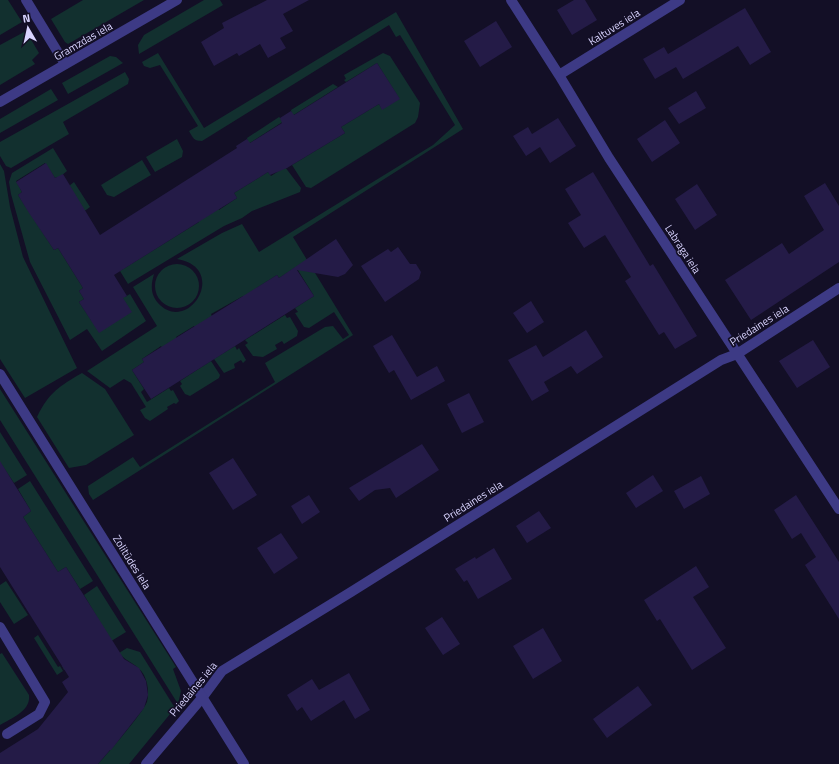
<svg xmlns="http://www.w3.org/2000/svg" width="839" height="764" font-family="'Titillium Web',sans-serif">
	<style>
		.green { fill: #12302f }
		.building { fill: #241b47 }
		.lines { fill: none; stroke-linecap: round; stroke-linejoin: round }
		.minor { stroke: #3d3a85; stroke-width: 10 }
		.tertiary { stroke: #3d3a85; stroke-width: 10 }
		.labels { text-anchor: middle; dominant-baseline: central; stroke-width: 3.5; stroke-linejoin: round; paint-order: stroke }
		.street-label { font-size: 11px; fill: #d9d4ff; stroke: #130f26 }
	</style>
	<rect width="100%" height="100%" fill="#130f26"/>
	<path class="green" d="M 0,0 L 8,0 L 22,22 L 0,35 Z
		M 83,0 L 144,0 L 68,44 L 65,42 L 51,19 Z
		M 204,0 L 220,0 L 223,5 L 139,54 L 138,45 L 144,35 Z
		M 396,12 L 463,129 L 293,237 L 353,335 L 93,500 L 89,494 L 88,486 L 133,457 L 140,467 L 275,382 L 265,363 L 325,327 L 333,326 L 343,339 L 349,335 L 334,312 L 309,328 L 304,327 L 295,313 L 298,312 L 295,308 L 314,296 L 296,267 L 279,278 L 277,275 L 258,287 L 245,298 L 243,296 L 211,314 L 213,319 L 197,329 L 194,326 L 176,337 L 177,341 L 163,349 L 161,346 L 142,359 L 144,362 L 132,370 L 144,389 L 141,392 L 147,402 L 169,388 L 171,391 L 173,390 L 179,401 L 176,404 L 174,403 L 167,407 L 168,409 L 150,421 L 145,418 L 140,410 L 146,407 L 131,383 L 124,379 L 110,388 L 87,371 L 157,326 L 133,287 L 154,274 C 151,284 150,294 158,303 C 188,336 230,268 177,259 L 222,233 L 242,224 L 259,252 L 433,145 L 455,125 L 400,35 L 396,37 L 389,25 L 202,141 C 194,141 193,138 189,131 L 198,126 L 160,65 L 150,68 L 144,66 L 142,62 L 158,53 L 204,128 Z
		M 26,31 L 39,53 L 32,60 L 35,64 L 0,85 L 0,45 Z
		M 383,53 L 390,56 L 420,103 L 418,117 L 415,123 L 311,188 L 306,187 L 292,165 L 345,133 L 341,127 L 379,104 L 382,109 L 399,98 L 377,63 L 346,82 L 344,80 L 346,79 L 344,75 Z
		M 110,56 L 116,57 L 123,63 L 68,94 L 62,83 Z
		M 125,72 L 129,79 L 128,84 L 63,122 L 69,134 L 11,168 L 6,166 L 0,156 L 0,142 Z
		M 333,84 L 338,87 L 292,116 L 291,110 Z
		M 51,89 L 58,100 L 0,133 L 0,119 Z
		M 279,117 L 284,121 L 248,144 L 247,138 Z
		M 177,139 L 183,151 L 182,157 L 155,172 L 146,157 Z
		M 53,148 L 67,171 L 61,176 L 59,180 L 57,177 L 55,178 L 45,163 L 16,181 L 22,192 L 18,195 L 54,250 L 58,248 L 83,288 L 79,291 L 84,299 L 79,302 L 91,320 L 122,296 L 125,297 L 130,294 L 146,321 L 102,351 L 87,329 L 70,340 L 30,262 L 11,194 L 9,182 L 12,173 Z
		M 142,160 L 151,175 L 114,197 L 107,195 L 101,185 Z
		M 0,164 L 4,171 L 10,207 L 23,257 L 77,368 L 25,398 L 0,359 Z
		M 285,167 L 301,188 L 300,192 L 252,211 L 242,218 L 224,226 L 128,284 L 120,271 L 199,222 L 196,217 L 216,205 L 219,210 L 237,198 L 234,193 L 268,172 L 271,176 Z
		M 74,182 L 90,207 L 83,212 L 69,186 Z
		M155 286a22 22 0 1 1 44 0a22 22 0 1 1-44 0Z
		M 285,315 L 287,318 L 290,317 L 298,331 L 297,336 L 284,344 L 282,341 L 275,345 L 277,349 L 263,357 L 253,356 L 245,345 L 248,343 L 245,340 Z
		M 235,346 L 237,350 L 239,348 L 246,360 L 243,363 L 241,360 L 234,364 L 235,368 L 224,373 L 214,359 Z
		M 211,361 L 220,375 L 219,378 L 190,396 L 185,394 L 180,386 L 182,384 L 180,381 Z
		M 82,373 L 105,389 L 134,435 L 86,465 L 69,468 L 37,417 C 49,392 60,386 82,373 Z
		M 0,389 L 176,667 L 173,669 L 181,691 L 178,704 L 0,420 Z
		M 0,432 L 27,475 L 14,483 L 0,462 Z
		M 30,481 L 93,581 L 80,589 L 66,567 L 58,572 L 23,517 L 31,511 L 18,489 Z
		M 6,581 L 28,615 L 14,624 L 0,602 L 0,585 Z
		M 97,586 L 126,632 L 64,670 L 62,666 L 101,641 L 97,617 L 84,595 Z
		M 38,635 L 58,667 L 60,666 L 63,671 L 57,675 L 34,638 Z
		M 127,648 L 140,652 L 175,708 L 129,764 L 98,764 C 109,752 142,714 147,702 C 149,693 148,683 144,675 C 138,664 126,662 119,653 Z
		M 2,653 L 29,695 C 31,711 12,718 0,725 L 0,654 Z"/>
	<path class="building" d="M 267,0 L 309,0 L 283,14 L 293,31 L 280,38 L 286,48 L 268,58 L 260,44 L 239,56 L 237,53 L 214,66 L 201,42 L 224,28 L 222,23 Z
		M 574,0 L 585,0 L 597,20 L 572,35 L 557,10 Z
		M 745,8 L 771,52 L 750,65 L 738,46 L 683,79 L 676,67 L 655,79 L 643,59 L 664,47 L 668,54 Z
		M 496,21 L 512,47 L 480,67 L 464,41 Z
		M 377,63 L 400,99 L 382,110 L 379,104 L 341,127 L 345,133 L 287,168 L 270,175 L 268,172 L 234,193 L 237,198 L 114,275 L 127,296 L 123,298 L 132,312 L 99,333 L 79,302 L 84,299 L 79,291 L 83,288 L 58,248 L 54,250 L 29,213 L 18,195 L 22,192 L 16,182 L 46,163 L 55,178 L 63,174 L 100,235 L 237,148 L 236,146 L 247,139 L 250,143 L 282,123 L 280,118 L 291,111 L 294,115 Z
		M 696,91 L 706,108 L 679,124 L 668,108 Z
		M 558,118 L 576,146 L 550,163 L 540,147 L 526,156 L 513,136 L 528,127 L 532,134 Z
		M 665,120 L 680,143 L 652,162 L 637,139 Z
		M 593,172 L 650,266 L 653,264 L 697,336 L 675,349 L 664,332 L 659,335 L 625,281 L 631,277 L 605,235 L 584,248 L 568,223 L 581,215 L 565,189 Z
		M 825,183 L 839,206 L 839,262 L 751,320 L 725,280 L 782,243 L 789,254 L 824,230 L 804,196 Z
		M 697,184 L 717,215 L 695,230 L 675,199 Z
		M 336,239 L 353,265 L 345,274 L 338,277 L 297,270 L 314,296 L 151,399 L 132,370 L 144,362 L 142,359 L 277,275 L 279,278 Z
		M 398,247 L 410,264 L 416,264 L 421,272 L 419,279 L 385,302 L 361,266 L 388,249 L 391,252 Z
		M 531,301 L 544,322 L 527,333 L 513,313 Z
		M 586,330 L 603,357 L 577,374 L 571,366 L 544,382 L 549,391 L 532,401 L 508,360 L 536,345 L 543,357 Z
		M 392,335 L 417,377 L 437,366 L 445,381 L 411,400 L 394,370 L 389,373 L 373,346 Z
		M 813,340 L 830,367 L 797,388 L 779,361 Z
		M 469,393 L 484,422 L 462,433 L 447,404 Z
		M 422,444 L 439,470 L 396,498 L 390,488 L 375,490 L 359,501 L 349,488 Z
		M 233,458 L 257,495 L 233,510 L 209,473 Z
		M 0,461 L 31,511 L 23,517 L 58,572 L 66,567 L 124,659 L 139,668 L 146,681 L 148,695 L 144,708 L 111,750 L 110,750 L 98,764 L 0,764 L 0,753 L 38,729 L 68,692 L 62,682 L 69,677 L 0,567 Z
		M 653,475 L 663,491 L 636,508 L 626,493 Z
		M 701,476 L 710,494 L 684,509 L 674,491 Z
		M 309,495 L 320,512 L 302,524 L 291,506 Z
		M 796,495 L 839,562 L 839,619 L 805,565 L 816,557 L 801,533 L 792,539 L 774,510 Z
		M 539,511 L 551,528 L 527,543 L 516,526 Z
		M 281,533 L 298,558 L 274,574 L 257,548 Z
		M 494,548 L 512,579 L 478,599 L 467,580 L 464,582 L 455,569 L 475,557 L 476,559 Z
		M 696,566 L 709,587 L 693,597 L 726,648 L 692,670 L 660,619 L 657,621 L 644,600 Z
		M 442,617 L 460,644 L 443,655 L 425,628 Z
		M 543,628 L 562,661 L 533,679 L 513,646 Z
		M 349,673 L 370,710 L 355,719 L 344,700 L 311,721 L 302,707 L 297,711 L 287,695 L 312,679 L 319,690 Z
		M 638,686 L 652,705 L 607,738 L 593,719 Z"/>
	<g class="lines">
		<path class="minor" d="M 26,0 L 65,64
			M 511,0 L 559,75 L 609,158 L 839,509
			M 559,75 L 680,0
			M 0,627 L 45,702 L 39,714 L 7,734
			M 146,764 L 202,698 L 222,671 L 351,592 L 721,360 L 737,354 L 839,288"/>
		<path class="tertiary" d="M 0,102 L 177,0
			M 0,374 L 244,764"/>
	</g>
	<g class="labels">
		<g class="street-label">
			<text transform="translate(614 27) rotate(-32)">Kaltuves iela</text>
			<text transform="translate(83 41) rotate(-30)">Gramzdas iela</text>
			<text transform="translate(683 249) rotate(57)">Labraga iela</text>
			<text transform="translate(759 325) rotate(-32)">Priedaines iela</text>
			<text transform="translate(473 501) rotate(-32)">Priedaines iela</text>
			<text transform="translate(132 562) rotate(58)">Zolitūdes iela</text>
			<text transform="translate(193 689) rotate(-50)">Priedaines iela</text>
		</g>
	</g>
	<g transform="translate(28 28) rotate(351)" stroke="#130f26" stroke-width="3" paint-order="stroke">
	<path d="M0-3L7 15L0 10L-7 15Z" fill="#d9d4ff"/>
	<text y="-6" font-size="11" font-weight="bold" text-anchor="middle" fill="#d9d4ff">N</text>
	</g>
</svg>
